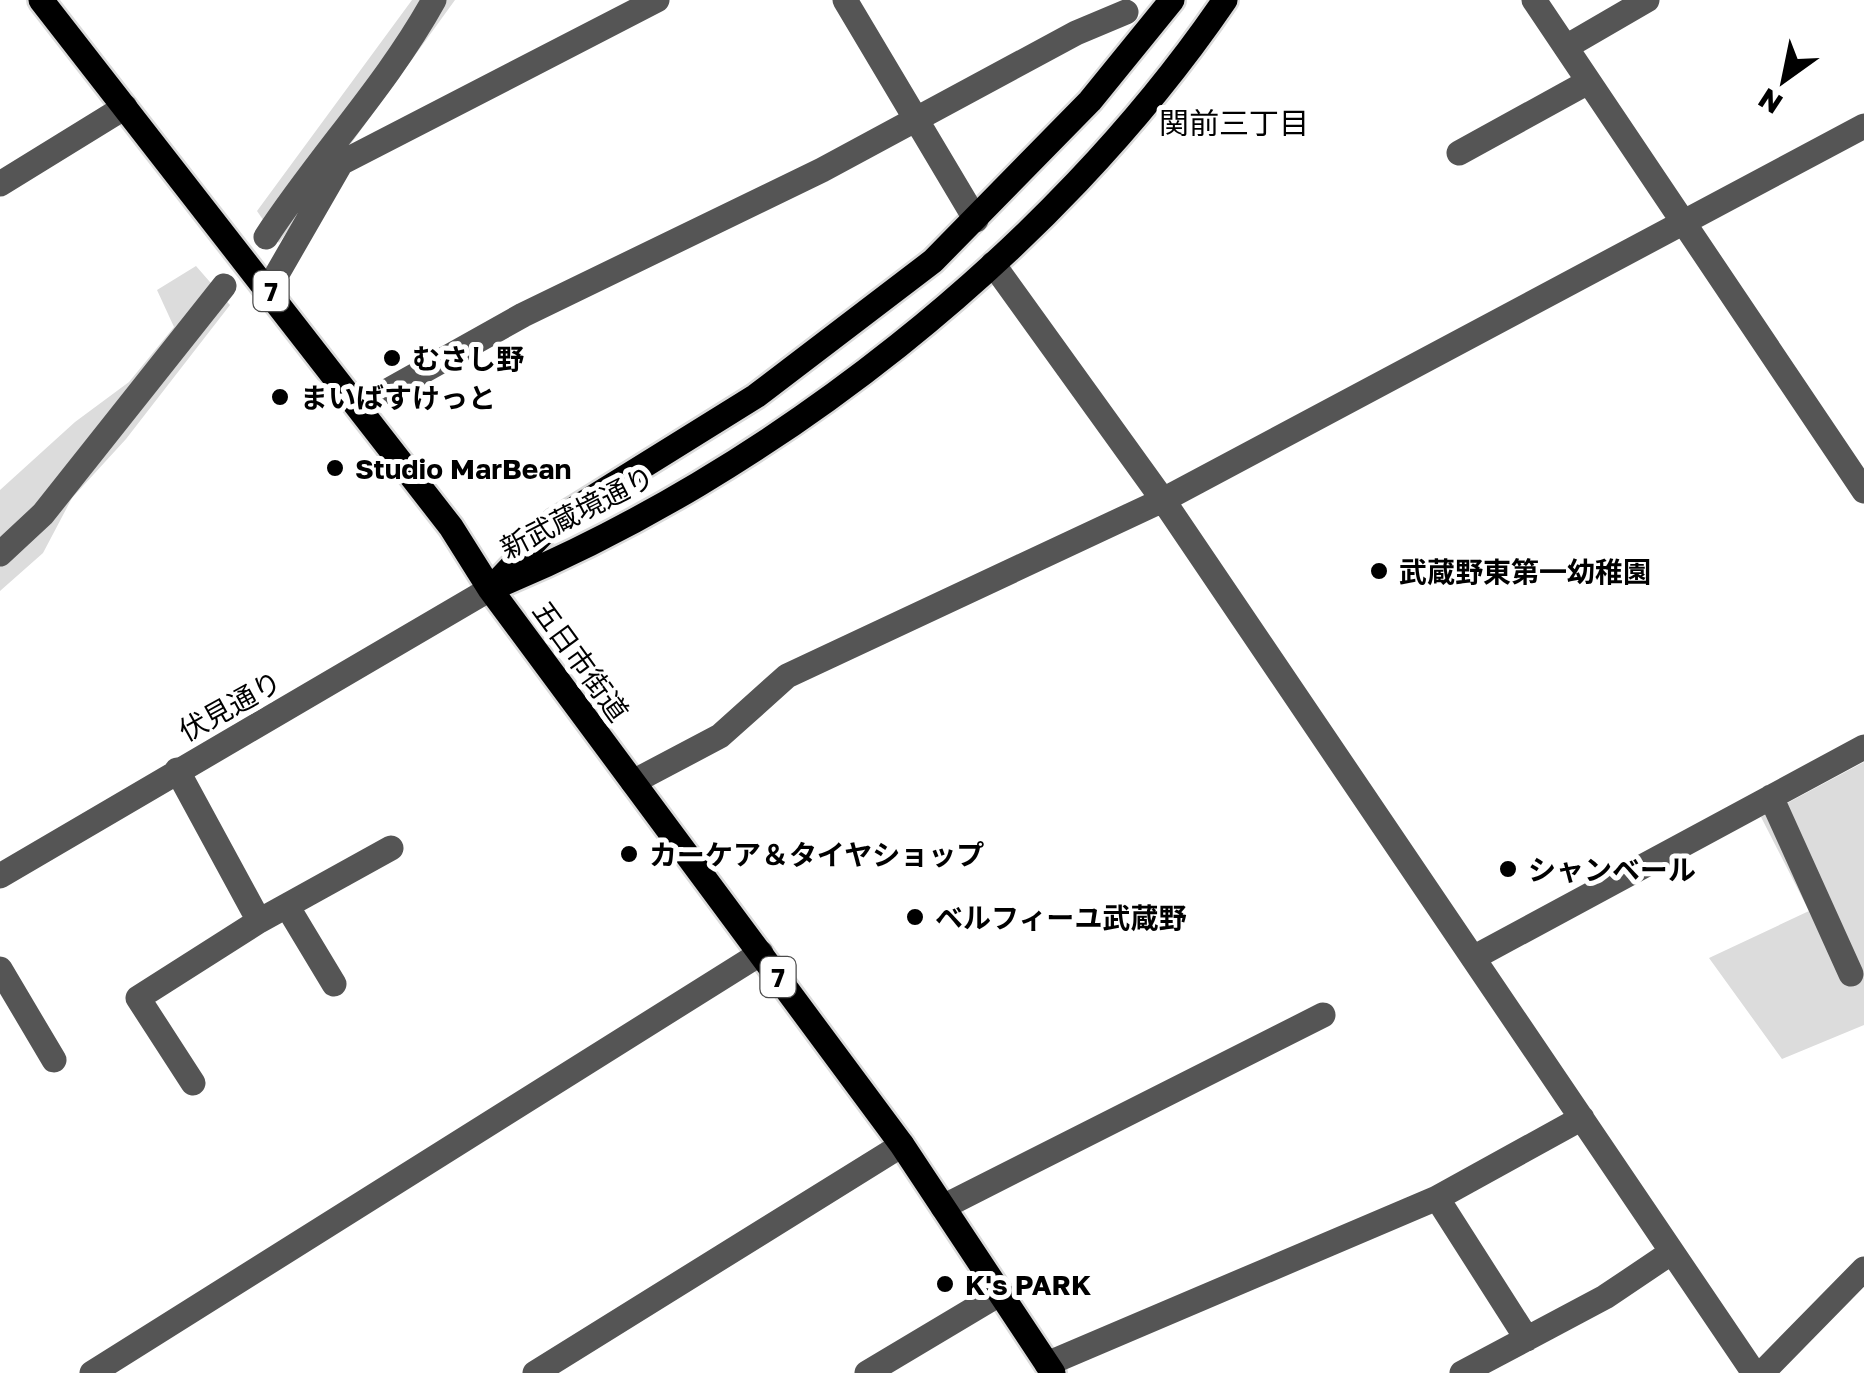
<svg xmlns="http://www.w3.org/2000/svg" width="1864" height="1373" font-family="'Golos Text','Noto Sans JP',sans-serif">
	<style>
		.green { fill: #dcdcdc }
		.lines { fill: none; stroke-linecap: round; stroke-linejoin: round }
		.major-casing { stroke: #dbdbdb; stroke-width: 30 }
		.minor { stroke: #555; stroke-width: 25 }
		.major { stroke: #000; stroke-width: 25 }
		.poi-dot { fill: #000; stroke: #fff; stroke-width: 4 }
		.labels { text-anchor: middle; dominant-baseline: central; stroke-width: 10; stroke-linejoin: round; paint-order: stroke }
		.shield { fill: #fff; stroke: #4c4c4c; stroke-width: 2.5 }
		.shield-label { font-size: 25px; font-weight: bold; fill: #000 }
		.poi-label { font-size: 28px; font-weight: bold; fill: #000; stroke: #fff; text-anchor: start }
		.street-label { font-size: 28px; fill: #000; stroke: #fff }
		.neighbourhood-label { font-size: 30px; fill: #000; stroke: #fff }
	</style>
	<rect width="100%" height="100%" fill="#fff"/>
	<path class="green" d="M 412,0 L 455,0 L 279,243 L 257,211 Z
		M 196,266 L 230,305 L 126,439 L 72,498 L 43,553 L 0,591 L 0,490 L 75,422 L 129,382 L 174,327 L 157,290 Z
		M 1864,762 L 1864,1025 L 1782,1059 L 1709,958 L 1809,911 L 1761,817 Z"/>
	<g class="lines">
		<g class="major-casing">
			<path id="major" d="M 41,0 L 451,527 L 490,589 L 902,1145 L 1053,1373
				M 497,582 L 555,521 L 756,396 L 933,261 L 1090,101 L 1172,0
				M 490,589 C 769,475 1054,251 1225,0"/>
		</g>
		<path class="minor" d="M 845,0 L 976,220
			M 1534,0 L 1864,491
			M 1566,47 L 1647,0
			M 1459,153 L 1588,82
			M 0,184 L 125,107
			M 266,237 C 319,156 387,85 434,0
			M 993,264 L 1163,500 L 1754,1373
			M 269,288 L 341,163 L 657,0
			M 359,407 L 523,315 L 822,170 L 1076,33 L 1126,12
			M 0,554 L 43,514 L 224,286
			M 177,770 L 259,921
			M 633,782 L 720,736 L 787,676 L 1163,500 L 1864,126
			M 1771,797 L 1851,974
			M 0,876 L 490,589
			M 287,906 L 334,984
			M 1473,958 L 1864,747
			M 0,969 L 54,1060
			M 193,1083 L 138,998 L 259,921 L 391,848
			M 1437,1198 L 1527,1339
			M 943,1207 L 1323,1015
			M 1047,1364 L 1437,1198 L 1582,1118
			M 92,1373 L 761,953
			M 535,1373 L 902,1145
			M 867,1373 L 1001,1293
			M 1462,1373 L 1605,1297 L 1672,1252
			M 1762,1373 L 1864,1269"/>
		<use href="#major" class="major"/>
	</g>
	<g class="poi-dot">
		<circle cx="392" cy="358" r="10"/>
		<circle cx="280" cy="397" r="10"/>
		<circle cx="335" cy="468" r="10"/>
		<circle cx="1379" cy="571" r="10"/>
		<circle cx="629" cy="854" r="10"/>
		<circle cx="1508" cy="869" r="10"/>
		<circle cx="915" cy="917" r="10"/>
		<circle cx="945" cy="1284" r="10"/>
	</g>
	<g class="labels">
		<g class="shield">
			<rect x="253.5" y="271" width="35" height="40" rx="8"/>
			<rect x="760.5" y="957" width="35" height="40" rx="8"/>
		</g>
		<g class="shield-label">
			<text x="271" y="291">7</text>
			<text x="778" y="977">7</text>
		</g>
		<g class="poi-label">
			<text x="412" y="358">むさし野</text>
			<text x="300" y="397">まいばすけっと</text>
			<text x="355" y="468">Studio MarBean</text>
			<text x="1399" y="571">武蔵野東第一幼稚園</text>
			<text x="649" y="854">カーケア＆タイヤショップ</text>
			<text x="1528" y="869">シャンベール</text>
			<text x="935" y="917">ベルフィーユ武蔵野</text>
			<text x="965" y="1284">K's PARK</text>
		</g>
		<g class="street-label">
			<text transform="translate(577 512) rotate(-27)">新武蔵境通り</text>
			<text transform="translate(581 661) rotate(54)">五日市街道</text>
			<text transform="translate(230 706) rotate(-29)">伏見通り</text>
		</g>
		<g class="neighbourhood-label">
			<text x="1234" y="123">関前三丁目</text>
		</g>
	</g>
	<g transform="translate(1784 80) rotate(213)" stroke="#ffffff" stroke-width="8" paint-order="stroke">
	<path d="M0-8L18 38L0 25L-18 38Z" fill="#000000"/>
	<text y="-15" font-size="28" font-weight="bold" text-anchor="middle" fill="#000000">N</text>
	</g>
</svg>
